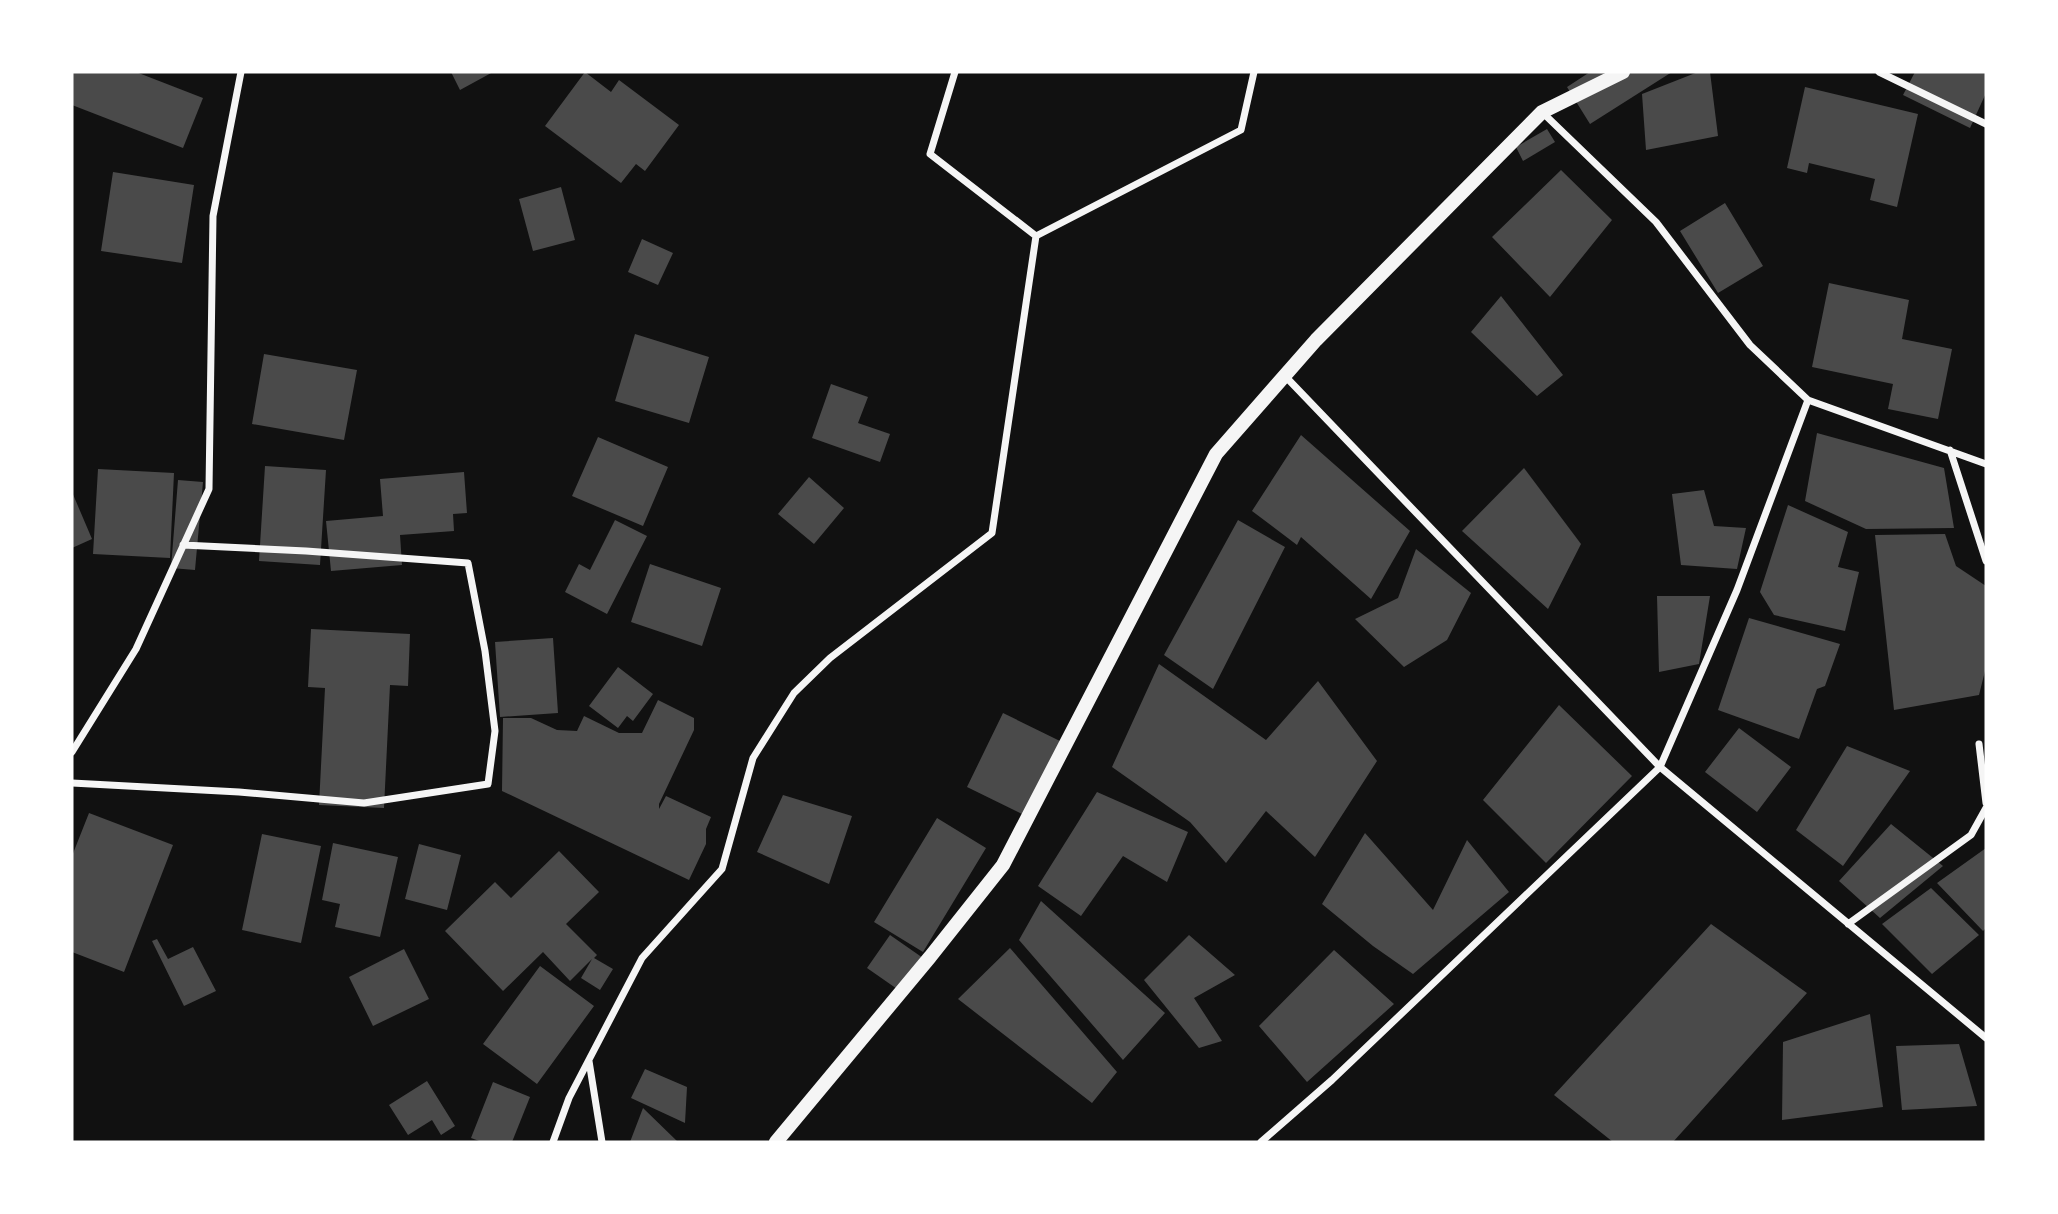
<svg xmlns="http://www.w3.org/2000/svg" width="2058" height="1214" font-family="Raleway,sans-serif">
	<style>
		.building { fill: #4a4a4a }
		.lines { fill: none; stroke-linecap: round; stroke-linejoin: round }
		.minor { stroke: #f5f5f5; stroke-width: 7 }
		.secondary { stroke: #f5f5f5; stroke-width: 14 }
	</style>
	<rect width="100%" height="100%" fill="#111"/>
	<path class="building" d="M 72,72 L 136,72 L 203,98 L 183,148 L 72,105 Z
		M 451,72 L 493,72 L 460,90 Z
		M 585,72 L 611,92 L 619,80 L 679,125 L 645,171 L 636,164 L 621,183 L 545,126 Z
		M 1590,72 L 1672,72 L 1590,124 L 1567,87 Z
		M 1698,72 L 1710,72 L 1718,136 L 1646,150 L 1642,94 Z
		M 1915,72 L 1986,72 L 1986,93 L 1970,128 L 1903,95 Z
		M 1805,87 L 1918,114 L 1897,207 L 1870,200 L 1875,179 L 1809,163 L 1807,173 L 1787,168 Z
		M 1547,129 L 1555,142 L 1523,161 L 1516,147 Z
		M 1561,170 L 1612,220 L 1550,297 L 1492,237 Z
		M 113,172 L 194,185 L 182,263 L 101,251 Z
		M 561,187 L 575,240 L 533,251 L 519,199 Z
		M 1725,203 L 1763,266 L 1718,293 L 1680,231 Z
		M 642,239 L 673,253 L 658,285 L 628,272 Z
		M 1829,283 L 1909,300 L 1902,339 L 1952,349 L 1938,419 L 1888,409 L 1893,384 L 1812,367 Z
		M 1501,296 L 1563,375 L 1537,396 L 1471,332 Z
		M 635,334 L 709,357 L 689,423 L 615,401 Z
		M 264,354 L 357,370 L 344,440 L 252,424 Z
		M 831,384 L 868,397 L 858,423 L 890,434 L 880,462 L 812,438 Z
		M 1817,433 L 1944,468 L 1954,528 L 1866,529 L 1805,501 Z
		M 1301,435 L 1410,531 L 1371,599 L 1301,537 L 1297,545 L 1252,511 Z
		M 598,437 L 668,467 L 643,526 L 572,496 Z
		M 265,466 L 326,470 L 320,565 L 259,561 Z
		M 1524,468 L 1581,544 L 1548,609 L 1462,531 Z
		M 98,469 L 174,473 L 170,558 L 93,554 Z
		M 464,472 L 467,513 L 453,514 L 454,531 L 400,535 L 402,565 L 331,571 L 326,521 L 383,516 L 380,479 Z
		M 809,477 L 844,508 L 814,544 L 778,514 Z
		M 178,480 L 203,482 L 195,570 L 171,568 Z
		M 1704,490 L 1714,526 L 1746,528 L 1737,569 L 1681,565 L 1672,494 Z
		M 72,492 L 92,539 L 72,548 Z
		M 1788,505 L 1848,532 L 1838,567 L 1859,572 L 1845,631 L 1774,615 L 1760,592 Z
		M 615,520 L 647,536 L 607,614 L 565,592 L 579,564 L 590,570 Z
		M 1238,520 L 1285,547 L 1213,689 L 1164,655 Z
		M 1945,534 L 1956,566 L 1986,586 L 1986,667 L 1979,695 L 1894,710 L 1875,535 Z
		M 1416,549 L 1471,593 L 1447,640 L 1404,667 L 1355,619 L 1398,598 Z
		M 650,564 L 721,588 L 702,646 L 631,622 Z
		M 1657,596 L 1710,596 L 1699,664 L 1659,672 Z
		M 1749,618 L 1840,644 L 1825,686 L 1817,689 L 1799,739 L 1718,710 Z
		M 311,629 L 410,634 L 408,686 L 390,685 L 384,808 L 319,805 L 325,688 L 308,687 Z
		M 553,638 L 558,713 L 500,717 L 495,642 Z
		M 1159,664 L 1266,740 L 1318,681 L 1377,761 L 1315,857 L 1266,811 L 1226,863 L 1190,822 L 1112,767 Z
		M 618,667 L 653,694 L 633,721 L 627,716 L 618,728 L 589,706 Z
		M 658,700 L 694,718 L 694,730 L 659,804 L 659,809 L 666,796 L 711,817 L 706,829 L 706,844 L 689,880 L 502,791 L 503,718 L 531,718 L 557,730 L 577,731 L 584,716 L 619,733 L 642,733 Z
		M 1559,705 L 1632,776 L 1546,863 L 1483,800 Z
		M 1003,713 L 1060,741 L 1024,815 L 967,787 Z
		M 1739,728 L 1791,767 L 1757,812 L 1705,772 Z
		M 1847,746 L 1910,771 L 1843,866 L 1796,830 Z
		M 1097,792 L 1188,832 L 1167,882 L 1123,856 L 1081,916 L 1038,886 Z
		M 783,795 L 852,816 L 829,884 L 757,852 Z
		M 89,813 L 173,845 L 124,972 L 72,952 L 72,856 Z
		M 937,818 L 986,848 L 923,952 L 874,922 Z
		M 1891,824 L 1943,866 L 1880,918 L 1839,881 Z
		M 1365,833 L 1433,910 L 1467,840 L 1509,892 L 1413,974 L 1373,946 L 1322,904 Z
		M 262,834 L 321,846 L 301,943 L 242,930 Z
		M 333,843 L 398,857 L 380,937 L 335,927 L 340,904 L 322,900 Z
		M 419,844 L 461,855 L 447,910 L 405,899 Z
		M 1986,848 L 1986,928 L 1983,931 L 1937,883 Z
		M 559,851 L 599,892 L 566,924 L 597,955 L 594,958 L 613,969 L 600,990 L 581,978 L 592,959 L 570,981 L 543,952 L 503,991 L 445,931 L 495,882 L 511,898 Z
		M 1931,888 L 1979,935 L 1932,974 L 1882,924 Z
		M 1041,901 L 1165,1013 L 1123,1060 L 1019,940 Z
		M 1711,924 L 1807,993 L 1673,1142 L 1613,1142 L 1554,1095 Z
		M 890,935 L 923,958 L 900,991 L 867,968 Z
		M 1189,935 L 1235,975 L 1194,998 L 1222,1041 L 1199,1048 L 1144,980 Z
		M 157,939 L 168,959 L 193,947 L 216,991 L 184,1006 L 152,941 Z
		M 1010,948 L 1117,1072 L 1092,1103 L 958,999 Z
		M 404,949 L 429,999 L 373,1026 L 349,977 Z
		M 1334,950 L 1394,1004 L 1307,1082 L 1259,1026 Z
		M 540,966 L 594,1006 L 537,1084 L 483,1044 Z
		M 1870,1014 L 1883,1107 L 1782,1120 L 1783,1042 Z
		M 1959,1044 L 1977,1106 L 1902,1110 L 1896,1046 Z
		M 645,1069 L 687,1087 L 685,1123 L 631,1098 Z
		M 427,1081 L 455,1126 L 441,1135 L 432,1120 L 408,1135 L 389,1105 Z
		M 493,1082 L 530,1097 L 512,1142 L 482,1142 L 471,1138 Z
		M 643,1108 L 678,1142 L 630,1142 Z"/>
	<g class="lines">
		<path class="minor" d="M 1879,72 L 1986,124
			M 1543,113 L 1656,222 L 1750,345 L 1808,400 L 1986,464
			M 1036,236 L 1241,130 L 1254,72
			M 1285,376 L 1660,767 L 1986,1038
			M 1950,450 L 1986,561
			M 1979,744 L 1986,803
			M 72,752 L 136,649 L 209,489 L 213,216 L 241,72
			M 72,783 L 239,792 L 364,803 L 488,784 L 495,731 L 485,651 L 468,563 L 306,551 L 183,545
			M 1848,924 L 1971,835 L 1986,808
			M 589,1061 L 602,1142
			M 553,1142 L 569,1098 L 642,958 L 722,869 L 753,758 L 794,693 L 830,658 L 992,533 L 1036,236 L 930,154 L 955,72
			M 1261,1142 L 1332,1080 L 1660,767 L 1737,590 L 1808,400"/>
		<path class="secondary" d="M 776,1142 L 930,957 L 1003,865 L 1216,454 L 1316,340 L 1542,112 L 1623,72"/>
	</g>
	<rect width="2058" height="1214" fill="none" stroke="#ffffff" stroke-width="147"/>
</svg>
